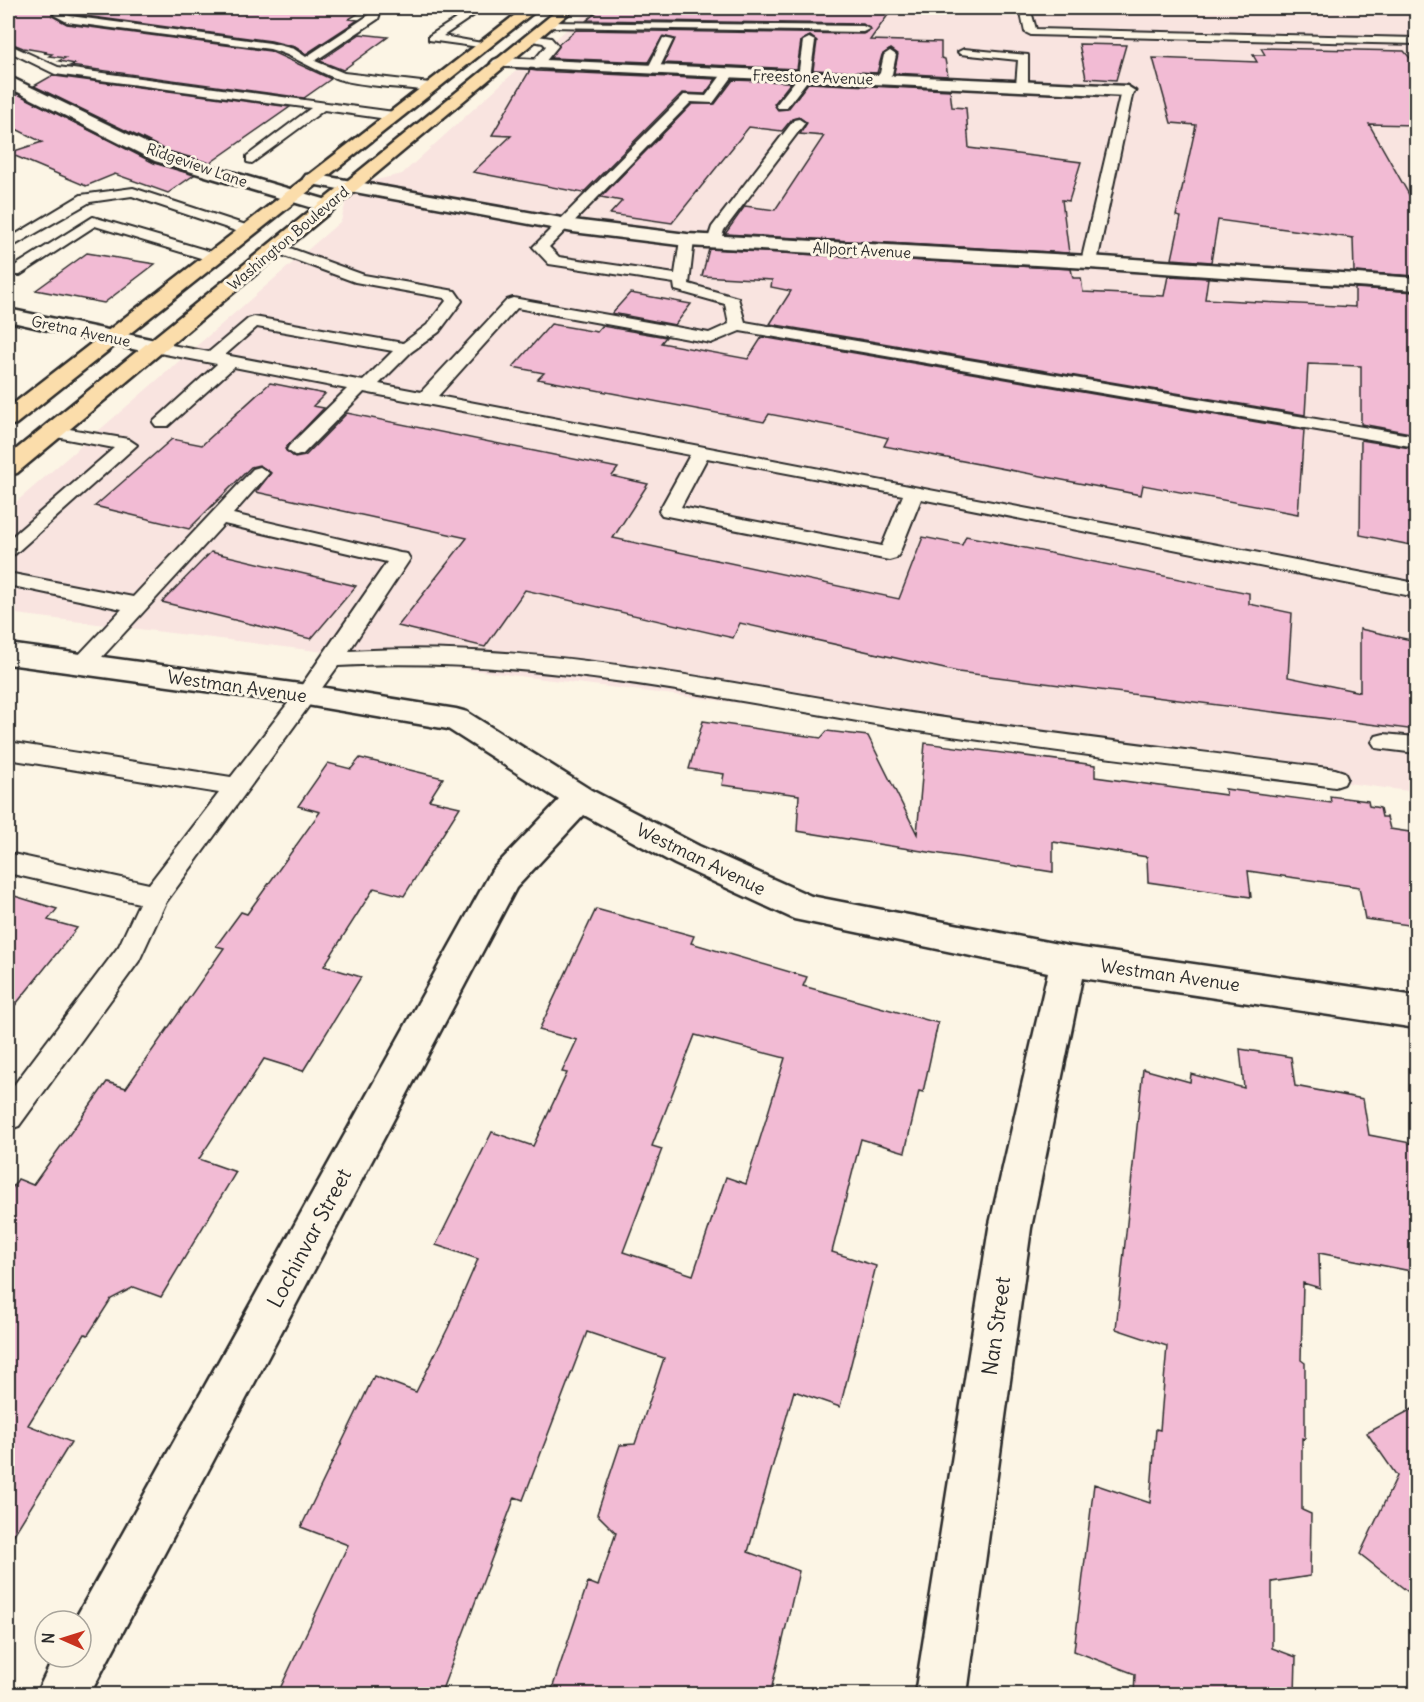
<svg xmlns="http://www.w3.org/2000/svg" width="1424" height="1702" font-family="Delius,sans-serif">
	<style>
		.built { fill: #f9e4e0 }
		.building { fill: #f2bbd4; stroke: #2b2b2b; stroke-width: 1.5; fill-rule: evenodd }
		.lines { fill: none; stroke-linecap: round; stroke-linejoin: round }
		.service-casing { stroke: #2b2b2b; stroke-width: 4 }
		.minor-casing { stroke: #2b2b2b; stroke-width: 5 }
		.primary-casing { stroke: #2b2b2b; stroke-width: 5 }
		.service { fill: #fcf5e5; fill-rule: evenodd }
		.minor { fill: #fcf5e5; fill-rule: evenodd }
		.primary { fill: #fbddab; fill-rule: evenodd }
		.labels { text-anchor: middle; dominant-baseline: central; stroke-width: 6; stroke-linejoin: round; paint-order: stroke }
		.far-street-label { font-size: 15px; fill: #2b2b2b; stroke: #fcf5e5 }
		.street-label { font-size: 18px; fill: #2b2b2b; stroke: #fcf5e5 }
		.near-street-label { font-size: 21px; fill: #2b2b2b; stroke: #fcf5e5 }
	</style>
	<rect width="100%" height="100%" fill="#fcf5e5"/>
	<filter id="ink" filterUnits="userSpaceOnUse"><feTurbulence type="fractalNoise" baseFrequency=".0167" numOctaves="2"/><feDisplacementMap in="SourceGraphic" scale="12" xChannelSelector="R" yChannelSelector="G"/><feConvolveMatrix kernelMatrix="1 2 1 2 8 2 1 2 1" color-interpolation-filters="sRGB"/></filter>
	<g filter="url(#ink)">
		<path class="built" d="M 593,8 L 1416,8 L 1416,792 L 707,699 L 8,613 L 8,509 L 341,221 L 350,186 L 402,174 L 510,76 Z"/>
		<path class="building" d="M 8,8 L 56,8 L 52,16 L 67,24 L 270,51 L 331,79 L 304,98 L 70,66 L 75,64 L 59,61 L 65,58 L 49,56 L 52,54 L 44,53 L 47,52 L 23,48 L 8,42 Z
			M 70,8 L 367,8 L 349,19 L 358,20 L 306,54 L 295,47 L 271,41 L 71,14 Z
			M 602,8 L 893,8 L 870,40 L 941,42 L 941,58 L 945,59 L 948,76 L 894,73 L 898,54 L 891,49 L 882,55 L 877,73 L 813,70 L 817,41 L 810,36 L 801,41 L 797,69 L 664,63 L 675,39 L 663,36 L 648,62 L 551,58 L 559,44 L 576,30 L 863,34 L 871,30 L 863,24 L 587,20 Z
			M 360,34 L 388,37 L 343,70 L 320,61 Z
			M 1079,44 L 1126,45 L 1116,80 L 1086,78 Z
			M 1261,48 L 1404,51 L 1416,65 L 1416,125 L 1369,124 L 1416,207 L 1416,276 L 1354,272 L 1353,238 L 1218,220 L 1211,262 L 1172,259 L 1181,217 L 1176,216 L 1196,125 L 1171,123 L 1153,58 L 1257,62 L 1253,55 L 1265,55 Z
			M 530,70 L 537,71 L 716,79 L 705,94 L 682,93 L 583,193 L 473,172 L 511,136 L 492,135 Z
			M 53,75 L 55,76 L 290,107 L 210,163 L 168,151 L 34,86 Z
			M 733,80 L 791,82 L 774,104 L 778,110 L 788,109 L 808,83 L 950,90 L 952,107 L 966,108 L 969,148 L 1081,162 L 1069,201 L 1062,200 L 1069,253 L 725,234 L 745,206 L 775,210 L 824,136 L 800,134 L 807,123 L 799,117 L 792,119 L 782,131 L 749,127 L 672,223 L 610,214 L 622,201 L 601,197 L 692,104 L 715,104 Z
			M 18,94 L 154,163 L 194,175 L 168,193 L 115,174 L 86,186 L 8,153 L 42,142 L 8,125 L 8,100 Z
			M 709,249 L 1071,269 L 1073,278 L 1081,278 L 1083,292 L 1164,296 L 1168,276 L 1208,278 L 1205,299 L 1355,307 L 1355,288 L 1416,292 L 1416,434 L 1361,424 L 1361,366 L 1308,364 L 1305,415 L 770,324 L 791,291 L 771,287 L 772,280 L 702,276 Z
			M 87,253 L 155,264 L 104,303 L 36,290 Z
			M 630,293 L 691,304 L 675,325 L 612,313 Z
			M 551,324 L 597,332 L 602,326 L 666,337 L 661,343 L 748,359 L 762,337 L 1304,430 L 1298,514 L 1143,485 L 1141,495 L 884,446 L 888,438 L 853,430 L 769,414 L 764,422 L 538,379 L 544,373 L 513,367 Z
			M 270,383 L 325,394 L 313,406 L 324,408 L 285,449 L 295,458 L 305,456 L 347,413 L 618,468 L 612,476 L 648,484 L 613,538 L 899,599 L 923,537 L 962,545 L 966,536 L 1249,593 L 1249,604 L 1292,613 L 1288,677 L 1360,692 L 1360,629 L 1416,641 L 1416,730 L 958,672 L 740,623 L 733,638 L 525,590 L 485,647 L 398,626 L 467,538 L 256,492 L 271,473 L 259,465 L 251,467 L 189,529 L 95,506 L 172,439 L 202,445 Z
			M 1361,440 L 1416,449 L 1416,546 L 1360,535 Z
			M 211,552 L 356,586 L 311,639 L 162,602 Z
			M 703,721 L 821,738 L 827,731 L 868,736 L 917,834 L 925,743 L 1095,765 L 1095,777 L 1226,795 L 1225,789 L 1331,803 L 1330,796 L 1368,801 L 1369,806 L 1380,808 L 1382,817 L 1387,817 L 1390,829 L 1416,833 L 1416,926 L 1365,919 L 1359,887 L 1248,871 L 1251,897 L 1148,882 L 1147,857 L 1053,842 L 1053,872 L 797,831 L 799,795 L 722,785 L 724,774 L 689,769 Z
			M 360,758 L 443,778 L 429,800 L 460,807 L 404,896 L 374,888 L 324,966 L 361,977 L 303,1071 L 264,1059 L 199,1159 L 236,1172 L 161,1297 L 134,1287 L 111,1299 L 88,1335 L 85,1334 L 28,1425 L 71,1442 L 8,1544 L 8,1194 L 18,1179 L 33,1185 L 107,1082 L 126,1088 L 224,948 L 216,946 L 241,912 L 247,914 L 320,812 L 298,806 L 328,763 L 351,769 Z
			M 8,894 L 57,909 L 48,920 L 77,928 L 8,1014 Z
			M 596,909 L 694,936 L 691,943 L 807,977 L 803,986 L 938,1023 L 923,1092 L 919,1091 L 905,1152 L 861,1139 L 832,1252 L 876,1266 L 840,1407 L 794,1391 L 748,1552 L 799,1571 L 770,1695 L 550,1695 L 588,1582 L 598,1586 L 616,1533 L 597,1514 L 620,1445 L 635,1444 L 664,1358 L 587,1332 L 523,1500 L 515,1497 L 440,1695 L 277,1695 L 348,1545 L 301,1527 L 374,1376 L 416,1392 L 448,1328 L 478,1259 L 436,1245 L 492,1132 L 533,1146 L 567,1073 L 562,1072 L 577,1040 L 539,1030 ZM 695,1035 L 785,1058 L 746,1184 L 726,1177 L 693,1275 L 623,1252 L 662,1149 L 652,1146 Z
			M 1240,1049 L 1291,1057 L 1295,1086 L 1363,1099 L 1369,1135 L 1416,1144 L 1416,1272 L 1319,1253 L 1320,1288 L 1303,1283 L 1301,1360 L 1305,1363 L 1305,1439 L 1302,1438 L 1302,1510 L 1311,1514 L 1310,1576 L 1272,1582 L 1272,1648 L 1296,1657 L 1295,1695 L 1134,1695 L 1135,1674 L 1074,1651 L 1094,1484 L 1150,1503 L 1156,1429 L 1160,1430 L 1167,1346 L 1116,1329 L 1143,1069 L 1190,1082 L 1191,1074 L 1244,1088 Z
			M 1416,1407 L 1416,1598 L 1360,1554 L 1397,1476 L 1367,1433 Z"/>
		<g class="lines">
			<g class="service-casing">
				<path id="service" d="M 58,8 L 68,8 L 66,14 L 70,16 L 270,43 L 294,49 L 306,57 L 369,15 L 372,11 L 369,8 L 382,8 L 378,19 L 315,61 L 344,73 L 430,83 L 436,87 L 430,91 C 401,87 366,87 338,79 C 314,71 294,55 270,49 L 67,22 L 54,15 Z
					M 473,8 L 477,9 L 477,13 L 443,36 L 487,44 L 487,48 L 429,40 L 429,36 Z
					M 1020,8 L 1030,8 L 1036,29 L 1416,38 L 1416,44 L 1031,35 L 1025,32 Z
					M 547,22 L 863,26 L 869,29 L 863,32 L 543,27 L 543,23 Z
					M 531,35 L 551,38 L 558,46 L 540,68 L 536,69 L 530,65 L 546,46 L 543,43 L 527,40 L 527,36 Z
					M 663,38 L 673,40 L 657,73 L 649,73 L 647,70 Z
					M 809,38 L 815,41 L 810,77 L 786,108 L 778,108 L 776,105 L 798,77 L 803,41 Z
					M 8,44 L 58,67 L 394,112 L 400,116 L 394,120 L 324,110 L 252,163 L 247,162 L 247,156 L 311,108 L 55,74 L 8,51 Z
					M 964,49 L 1028,55 L 1028,86 L 1022,90 L 1016,86 L 1018,60 L 960,54 L 958,52 Z
					M 890,51 L 896,55 L 892,74 L 884,83 L 876,83 L 874,80 L 880,73 L 884,55 Z
					M 729,69 L 735,73 L 713,103 L 691,102 L 549,247 L 559,257 L 675,274 L 680,240 L 687,236 L 694,240 L 689,284 L 738,298 L 745,322 L 1416,436 L 1416,447 L 740,331 L 711,343 L 517,308 L 438,396 L 1416,583 L 1416,597 L 921,499 L 899,554 L 896,558 L 889,560 L 662,515 L 659,511 L 690,455 L 364,392 L 303,454 L 296,456 L 287,450 L 289,446 L 347,389 L 234,367 L 168,426 L 156,426 L 153,422 L 217,364 L 149,351 L 147,347 L 149,343 L 155,342 L 209,352 L 248,319 L 254,317 L 403,343 L 427,325 L 446,301 L 444,298 L 355,282 L 271,251 L 268,248 L 271,245 L 276,243 L 364,275 L 455,291 L 462,301 L 439,332 L 411,352 L 379,384 L 421,392 L 507,300 L 513,298 L 709,333 L 729,324 L 725,304 L 675,290 L 674,283 L 549,264 L 533,247 L 684,95 L 706,96 L 725,70 ZM 257,327 L 393,351 L 363,381 L 225,355 ZM 707,458 L 903,495 L 882,546 L 681,507 Z
					M 1127,87 L 1133,91 L 1097,262 L 1089,267 L 1081,262 L 1121,91 Z
					M 799,119 L 805,123 L 724,230 L 719,245 L 709,245 L 707,242 L 712,227 L 794,120 Z
					M 133,188 L 252,227 L 254,230 L 252,233 L 242,233 L 132,196 L 90,202 L 8,249 L 8,239 L 81,195 Z
					M 93,217 L 219,254 L 222,257 L 214,262 L 95,226 L 20,275 L 8,275 L 8,265 L 13,267 Z
					M 52,426 L 128,439 L 137,445 L 15,554 L 8,556 L 8,540 L 114,448 L 46,435 L 43,431 L 46,427 Z
					M 260,467 L 269,473 L 233,514 L 400,553 L 407,554 L 410,559 L 349,651 C 533,640 718,682 899,711 C 1044,734 1190,750 1335,769 L 1344,772 L 1347,778 L 1344,784 L 1335,787 C 1190,767 1044,751 899,728 C 714,698 527,655 338,666 L 166,902 L 139,961 L 19,1126 L 8,1130 L 8,1093 L 119,946 L 139,903 L 8,873 L 8,853 L 149,884 L 219,793 L 8,759 L 8,742 L 231,777 L 299,689 L 387,562 L 224,524 L 91,669 L 83,672 L 75,669 L 72,664 L 75,659 L 122,609 L 8,585 L 8,573 L 133,597 L 253,469 Z
					M 1384,734 L 1416,737 L 1416,753 L 1376,748 L 1372,742 L 1376,736 Z"/>
			</g>
			<g class="minor-casing">
				<path id="minor" d="M 499,58 L 1127,86 L 1135,91 L 1127,96 L 494,66 L 491,63 L 494,60 Z
					M 8,76 L 167,153 L 334,202 L 336,206 L 327,212 L 320,210 L 155,161 L 8,87 Z
					M 312,174 L 573,220 L 687,234 L 1089,256 L 1416,278 L 1416,290 L 1089,268 L 687,246 L 573,232 L 306,183 L 303,179 L 306,175 Z
					M 8,309 L 155,340 L 163,342 L 166,347 L 163,352 L 155,354 L 8,321 Z
					M 8,644 L 307,685 L 456,709 L 467,712 L 591,790 L 699,846 L 811,896 L 1068,946 L 1416,996 L 1416,1028 L 1082,978 L 1031,1228 L 967,1694 L 915,1694 L 989,1228 L 1048,972 L 794,919 L 675,864 L 584,815 L 516,888 L 90,1694 L 36,1694 L 54,1657 L 81,1657 L 81,1621 L 74,1621 L 492,870 L 559,800 L 448,729 L 307,705 L 8,664 Z"/>
			</g>
			<g class="primary-casing">
				<path id="primary" d="M 524,8 L 539,8 L 16,424 L 8,426 L 8,408 Z
					M 560,8 L 575,8 L 17,473 L 8,475 L 8,456 Z"/>
			</g>
			<use href="#service" class="service"/>
			<use href="#minor" class="minor"/>
			<use href="#primary" class="primary"/>
		</g>
	</g>
	<g class="labels">
		<g class="far-street-label">
			<text transform="translate(813 77) rotate(2)">Freestone Avenue</text>
			<text transform="translate(197 165) rotate(19)">Ridgeview Lane</text>
			<text transform="translate(288 238) rotate(-40)">Washington Boulevard</text>
			<text transform="translate(862 250) rotate(3)">Allport Avenue</text>
			<text transform="translate(81 331) rotate(12)">Gretna Avenue</text>
		</g>
		<g class="street-label">
			<text transform="translate(237 686) rotate(8)">Westman Avenue</text>
			<text transform="translate(701 859) rotate(26)">Westman Avenue</text>
			<text transform="translate(1170 975) rotate(8)">Westman Avenue</text>
		</g>
		<g class="near-street-label">
			<text transform="translate(309 1238) rotate(-62)">Lochinvar Street</text>
			<text transform="translate(996 1326) rotate(-82)">Nan Street</text>
		</g>
	</g>
	<rect width="1424" height="1702" fill="none" stroke="#fcf5e5" stroke-width="30"/>
	<rect x="15" y="15" width="1394" height="1672" fill="none" stroke="#2b2b2b" stroke-width="2" filter="url(#ink)"/>
	<g transform="translate(63 1639) rotate(273)"><circle r="28" fill="#fcf5e5" stroke="#a8a49b" stroke-width="1.5"/>
	<path d="M0-4.5L10 22L0 15L-10 22Z" fill="#c8321e"/>
	<text y="-9" font-size="16" font-weight="bold" text-anchor="middle" fill="#2b2b2b">N</text>
	</g>
</svg>
